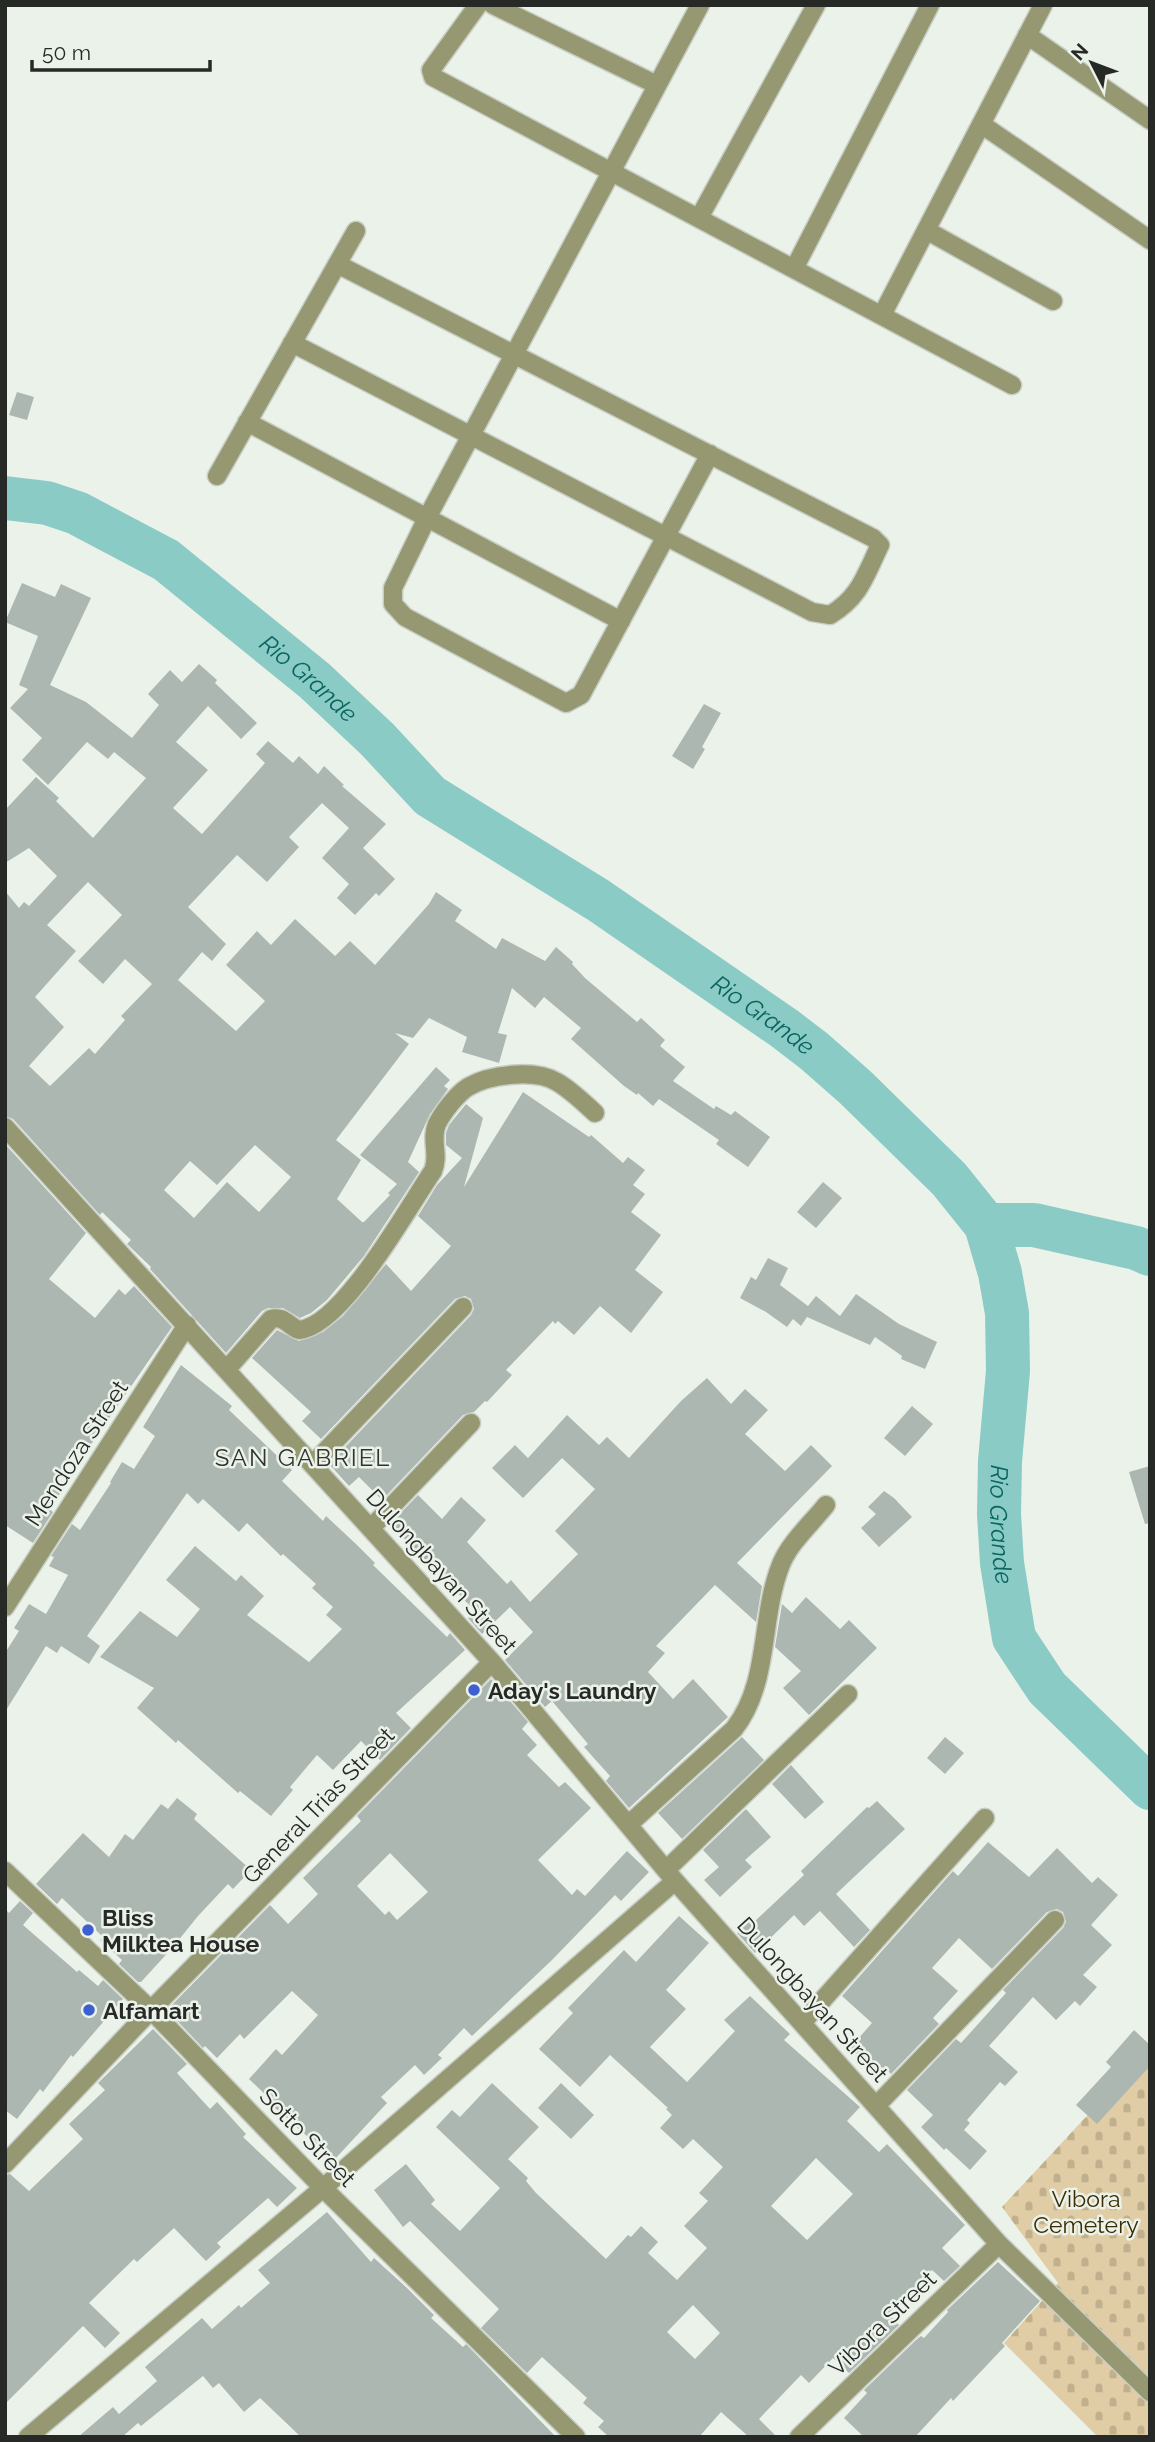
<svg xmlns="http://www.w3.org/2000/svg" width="1155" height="2442" font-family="Raleway,sans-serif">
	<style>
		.cemetery { fill: url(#cemetery-stones) }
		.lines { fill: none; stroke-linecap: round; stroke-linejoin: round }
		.river { stroke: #8bcbc6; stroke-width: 44 }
		.building { fill: #adb7b1; fill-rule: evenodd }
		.minor-casing { stroke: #c8cec6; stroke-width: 21 }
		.minor { stroke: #959870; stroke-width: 18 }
		.poi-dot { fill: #3d5fd1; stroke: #ebf2e9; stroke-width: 2.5 }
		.labels { text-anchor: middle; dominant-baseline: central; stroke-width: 5; stroke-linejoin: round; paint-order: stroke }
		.street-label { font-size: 23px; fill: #272926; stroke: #ebf2e9 }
		.poi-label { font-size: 23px; font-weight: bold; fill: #272926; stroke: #ebf2e9; text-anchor: start }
		.park-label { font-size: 23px; fill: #3c2c06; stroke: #ebf2e9 }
		.water-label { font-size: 24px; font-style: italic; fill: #0a6560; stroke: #ebf2e9 }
		.neighbourhood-label { font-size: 24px; letter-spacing: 2px; fill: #30342e; stroke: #ebf2e9 }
	</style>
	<defs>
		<pattern id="cemetery-stones" width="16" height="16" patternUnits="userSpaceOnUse" patternTransform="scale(1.75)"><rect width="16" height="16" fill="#e0cda5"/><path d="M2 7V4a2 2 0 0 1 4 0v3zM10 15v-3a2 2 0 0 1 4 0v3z" fill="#c0b08e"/></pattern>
	</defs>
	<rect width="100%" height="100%" fill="#ebf2e9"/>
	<path class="cemetery" d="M 1150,2048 L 1150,2437 L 1098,2437 L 1004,2343 L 1058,2283 L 1002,2207 Z"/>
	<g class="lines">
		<g class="river">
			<path id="s1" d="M 5,498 L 47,503 L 77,513 L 166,560 L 314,680 L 377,739 L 430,796 L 598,900 L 784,1028 L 814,1051 L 855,1087 L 949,1179 L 986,1225 L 1000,1273 L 1007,1313 L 1008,1371 L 1000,1461 L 999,1514 L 1002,1563 L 1014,1638 L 1047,1688 L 1150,1788"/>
			<path d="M 986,1225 L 1034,1225 L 1136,1248 L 1150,1254"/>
		</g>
	</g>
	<path class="building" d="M 17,392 L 34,397 L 27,420 L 9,415 Z
		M 22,583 L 55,597 L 61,584 L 91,598 L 50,685 L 86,702 L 132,738 L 159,705 L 148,694 L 170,670 L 182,682 L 199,664 L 217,680 L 215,683 L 257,723 L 241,739 L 208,706 L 176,742 L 208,770 L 173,808 L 202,834 L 265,763 L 256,754 L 268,741 L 293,763 L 299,756 L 318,774 L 324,766 L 344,785 L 342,786 L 386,824 L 363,848 L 395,879 L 379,896 L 376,893 L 355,915 L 337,898 L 349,884 L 322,858 L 349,828 L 322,803 L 289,837 L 299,847 L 267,882 L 237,855 L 188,907 L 226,944 L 212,961 L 202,952 L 178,980 L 236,1031 L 265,1001 L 226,965 L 257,931 L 271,945 L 295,919 L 335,956 L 350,941 L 375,965 L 429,904 L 436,892 L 462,910 L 455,921 L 496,949 L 502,938 L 545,961 L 556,947 L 573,962 L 572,964 L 585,978 L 637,1022 L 641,1018 L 665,1040 L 660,1046 L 685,1067 L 673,1081 L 714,1109 L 716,1106 L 731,1115 L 735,1111 L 770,1137 L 748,1167 L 716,1144 L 719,1140 L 659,1099 L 653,1106 L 638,1093 L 637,1095 L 624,1086 L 571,1039 L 581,1028 L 544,997 L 535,1008 L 512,988 L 498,1033 L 507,1035 L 499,1063 L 462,1052 L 467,1037 L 429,1018 L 413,1038 L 395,1033 L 409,1044 L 336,1140 L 361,1160 L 337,1199 L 362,1222 L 364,1222 L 390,1195 L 388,1193 L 397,1184 L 360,1155 L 436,1067 L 450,1080 L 444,1086 L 448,1089 L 430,1114 L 408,1162 L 419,1172 L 364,1256 L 327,1300 L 311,1313 L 300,1318 L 283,1308 L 268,1308 L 262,1311 L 226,1353 L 150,1269 L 151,1267 L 127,1244 L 131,1240 L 102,1212 L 100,1215 L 13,1119 L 5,1116 L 5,891 L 19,908 L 24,902 L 29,906 L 57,876 L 29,848 L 5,863 L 5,810 L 36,777 L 59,798 L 56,801 L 93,838 L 146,778 L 114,752 L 108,759 L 87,742 L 48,785 L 22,760 L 42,738 L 10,708 L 28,689 L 19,685 L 38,636 L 5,622 ZM 88,882 L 122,915 L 78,961 L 103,984 L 125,959 L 152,984 L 121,1016 L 125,1020 L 95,1054 L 89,1048 L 50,1086 L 29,1066 L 64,1027 L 35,997 L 76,951 L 47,925 ZM 255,1145 L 291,1177 L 259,1212 L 227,1182 L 194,1218 L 164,1190 L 190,1161 L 217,1185 Z
		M 704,704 L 721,713 L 702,747 L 705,749 L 693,769 L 672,756 Z
		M 523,1092 L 589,1137 L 591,1135 L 623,1163 L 628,1157 L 645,1170 L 633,1185 L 645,1194 L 631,1212 L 661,1235 L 635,1270 L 663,1292 L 631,1333 L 600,1306 L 574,1335 L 558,1321 L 555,1324 L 553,1321 L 506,1370 L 512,1375 L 487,1402 L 485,1401 L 474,1412 L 463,1415 L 382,1500 L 359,1477 L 349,1486 L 329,1464 L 471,1315 L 474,1309 L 471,1299 L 465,1296 L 455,1299 L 321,1439 L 302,1421 L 311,1412 L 252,1358 L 277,1330 L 299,1341 L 323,1332 L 343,1316 L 386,1264 L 411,1291 L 451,1246 L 418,1216 L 437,1185 L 462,1158 L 446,1145 L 446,1133 L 449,1125 L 466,1104 L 483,1118 L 464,1187 Z
		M 5,1144 L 86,1233 L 49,1279 L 95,1318 L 119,1289 L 125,1295 L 134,1286 L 172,1327 L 85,1453 L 78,1448 L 56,1478 L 66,1485 L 49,1509 L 53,1512 L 33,1543 L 5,1525 Z
		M 823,1182 L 842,1198 L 816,1228 L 797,1212 Z
		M 768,1258 L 788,1268 L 780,1285 L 808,1306 L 816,1296 L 840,1316 L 856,1294 L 899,1324 L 937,1342 L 925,1369 L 901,1359 L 902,1356 L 875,1337 L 870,1345 L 807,1317 L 801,1326 L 793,1319 L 787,1327 L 766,1312 L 740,1298 L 751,1277 L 756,1280 Z
		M 181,1365 L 232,1406 L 229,1410 L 292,1470 L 282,1481 L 323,1521 L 326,1516 L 356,1544 L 375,1563 L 373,1565 L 447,1637 L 450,1633 L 465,1650 L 396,1713 L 411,1728 L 380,1760 L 361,1741 L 333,1770 L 317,1755 L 290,1787 L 293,1790 L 271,1816 L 240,1791 L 238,1793 L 178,1740 L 176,1743 L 137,1708 L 154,1688 L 100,1657 L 140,1611 L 177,1637 L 200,1609 L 166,1580 L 195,1546 L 236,1581 L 241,1575 L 264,1596 L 247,1615 L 309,1662 L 342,1629 L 326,1615 L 333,1607 L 312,1588 L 316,1584 L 283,1554 L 281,1556 L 247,1523 L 239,1532 L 203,1499 L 198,1504 L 187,1493 L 87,1636 L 100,1646 L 89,1664 L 61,1646 L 57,1653 L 46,1646 L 5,1712 L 5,1653 L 19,1631 L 14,1628 L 29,1604 L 46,1614 L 68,1575 L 49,1566 L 54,1557 L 51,1556 L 72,1524 L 80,1530 L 111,1483 L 110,1482 L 122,1462 L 134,1469 L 155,1436 L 143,1427 Z
		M 707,1378 L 731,1404 L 745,1389 L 768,1410 L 745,1434 L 785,1471 L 811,1445 L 832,1466 L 737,1563 L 762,1586 L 756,1622 L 715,1585 L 656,1646 L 665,1653 L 648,1672 L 673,1699 L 693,1679 L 728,1717 L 629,1808 L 606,1781 L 610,1776 L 584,1747 L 588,1744 L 552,1701 L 545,1707 L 505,1660 L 533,1632 L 510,1607 L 482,1634 L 468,1618 L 475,1611 L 390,1524 L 418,1495 L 442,1519 L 461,1497 L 486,1520 L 467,1542 L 507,1584 L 511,1580 L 530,1602 L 578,1554 L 555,1531 L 595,1489 L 562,1458 L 523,1498 L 492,1468 L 515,1445 L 528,1458 L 567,1415 L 599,1445 L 607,1437 L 629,1458 L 681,1401 Z
		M 912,1406 L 933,1424 L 905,1456 L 884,1438 Z
		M 1150,1466 L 1150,1523 L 1145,1524 L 1129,1472 Z
		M 884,1491 L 894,1498 L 912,1517 L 879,1547 L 861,1528 L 876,1514 L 868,1507 Z
		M 806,1597 L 840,1629 L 849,1620 L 877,1648 L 809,1715 L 783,1688 L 801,1671 L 775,1647 L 782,1604 L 792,1613 Z
		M 491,1679 L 528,1722 L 522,1729 L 537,1745 L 527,1755 L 559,1787 L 565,1782 L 591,1808 L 538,1860 L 572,1895 L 577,1889 L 585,1896 L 627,1851 L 649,1872 L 621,1901 L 615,1895 L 552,1960 L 472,2036 L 464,2028 L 438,2055 L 442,2058 L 424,2075 L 415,2065 L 381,2097 L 387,2103 L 334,2160 L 274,2107 L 276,2105 L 249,2079 L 276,2049 L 282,2055 L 318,2015 L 292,1991 L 244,2039 L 240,2034 L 217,2058 L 205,2046 L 203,2048 L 167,2010 L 270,1905 L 288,1924 L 318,1894 L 303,1878 L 361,1821 L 357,1816 ZM 390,1853 L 428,1892 L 397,1920 L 389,1911 L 385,1915 L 357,1886 Z
		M 742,1737 L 764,1760 L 682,1839 L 658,1813 Z
		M 945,1737 L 964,1753 L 945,1774 L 927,1758 Z
		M 791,1765 L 824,1802 L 805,1819 L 772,1784 Z
		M 177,1798 L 197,1814 L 194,1819 L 251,1870 L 233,1889 L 228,1884 L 198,1916 L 173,1947 L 141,1982 L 138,1982 L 119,1964 L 122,1960 L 100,1940 L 103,1937 L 62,1898 L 57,1904 L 36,1884 L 83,1833 L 109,1857 L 125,1834 L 133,1840 L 161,1804 L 168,1809 Z
		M 877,1801 L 905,1829 L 836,1894 L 870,1930 L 854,1947 L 820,1911 L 804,1926 L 794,1915 L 755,1953 L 737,1933 L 752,1918 L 755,1921 L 804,1875 L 801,1871 L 867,1807 L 869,1808 Z
		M 746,1809 L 771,1837 L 745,1860 L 752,1867 L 720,1897 L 704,1880 L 719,1867 L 703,1850 Z
		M 988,1842 L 1029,1877 L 1057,1848 L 1092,1883 L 1098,1877 L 1118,1895 L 1091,1925 L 1112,1945 L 1083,1975 L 1097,1987 L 1080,2006 L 1075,2001 L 1056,2020 L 1033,1997 L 989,2046 L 1018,2072 L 1005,2086 L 1000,2082 L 967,2120 L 970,2123 L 964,2130 L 987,2151 L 970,2170 L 946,2148 L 944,2150 L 921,2127 L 933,2115 L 907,2090 L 956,2039 L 961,2043 L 1006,1993 L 1003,1990 L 1063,1928 L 1066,1922 L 1063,1912 L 1057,1909 L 1047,1912 L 992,1969 L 959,1938 L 932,1968 L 958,1991 L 933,2018 L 939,2024 L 891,2074 L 885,2068 L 879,2075 L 850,2048 L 872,2023 L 842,1996 L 953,1871 L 958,1876 Z
		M 20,1901 L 33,1913 L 23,1925 L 77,1972 L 79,1970 L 98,1986 L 103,1980 L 123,1999 L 73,2057 L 71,2055 L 43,2092 L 40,2089 L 17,2119 L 5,2110 L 5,1909 L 9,1913 Z
		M 679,1916 L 709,1943 L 666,1990 L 686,2009 L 650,2047 L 687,2082 L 735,2031 L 724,2020 L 750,1996 L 790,2034 L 784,2040 L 860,2107 L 847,2121 L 879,2152 L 887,2144 L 965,2225 L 942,2248 L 960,2266 L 944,2281 L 932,2270 L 889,2314 L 899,2325 L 849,2373 L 833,2358 L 809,2383 L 801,2375 L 759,2419 L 777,2437 L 749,2437 L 721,2412 L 699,2437 L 609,2437 L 598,2427 L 604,2421 L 583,2403 L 587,2398 L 542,2357 L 527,2373 L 481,2328 L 499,2309 L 410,2221 L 403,2227 L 374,2190 L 406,2164 L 435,2200 L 431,2204 L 460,2231 L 500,2188 L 436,2127 L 452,2110 L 460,2117 L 492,2083 L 539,2127 L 508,2159 L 528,2178 L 526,2181 L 536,2193 L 606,2259 L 628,2235 L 631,2237 L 641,2226 L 658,2242 L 648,2253 L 677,2280 L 707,2248 L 684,2226 L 708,2201 L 699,2193 L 723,2167 L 693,2139 L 683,2149 L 660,2128 L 672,2115 L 666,2109 L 668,2108 L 610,2055 L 580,2087 L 539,2049 L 573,2013 L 568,2008 L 624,1950 L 636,1962 ZM 816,2158 L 853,2194 L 807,2240 L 771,2206 ZM 693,2305 L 720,2333 L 695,2359 L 667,2332 Z
		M 153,2029 L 187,2064 L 177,2073 L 210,2109 L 217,2102 L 246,2134 L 243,2137 L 297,2188 L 277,2207 L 268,2198 L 217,2243 L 221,2247 L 206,2261 L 174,2228 L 137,2262 L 134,2259 L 89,2303 L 120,2333 L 105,2348 L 83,2326 L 5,2404 L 5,2175 L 10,2174 L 29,2191 L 83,2139 L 69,2124 L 105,2090 L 98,2083 Z
		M 1134,2030 L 1150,2045 L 1150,2066 L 1097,2124 L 1076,2105 L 1111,2067 L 1106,2062 Z
		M 561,2083 L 594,2115 L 571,2139 L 538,2108 Z
		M 327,2212 L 371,2262 L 374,2258 L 407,2288 L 434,2315 L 431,2318 L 463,2347 L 466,2344 L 556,2437 L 301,2437 L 260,2398 L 244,2412 L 219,2383 L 213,2388 L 203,2376 L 141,2426 L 138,2423 L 122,2437 L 78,2437 L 113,2407 L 119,2414 L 157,2381 L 145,2367 L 202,2318 L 212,2329 L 239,2305 L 241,2308 L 270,2283 L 258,2270 Z
		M 998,2262 L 1040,2301 L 1002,2343 L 1005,2346 L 953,2401 L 951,2398 L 915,2437 L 864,2437 L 844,2418 L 867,2393 L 864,2390 L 916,2340 L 921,2336 L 924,2338 L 948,2312 L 947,2310 Z"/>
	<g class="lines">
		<g class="minor-casing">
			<path id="minor" d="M 478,5 L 431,70 L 433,77 L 1012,385
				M 493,5 L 657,85
				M 700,5 L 427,518 L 393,588 L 393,604 L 405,617 L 566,703 L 581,695 L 710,454
				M 1027,35 L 1150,120
				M 981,124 L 1150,240
				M 699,218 L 816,5
				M 926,230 L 1053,301
				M 794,269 L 930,5
				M 882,315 L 1043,5
				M 292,343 L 812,612 L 830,615 C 860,597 865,576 880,545 L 873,538 L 337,264
				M 247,422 L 621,621
				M 217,476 L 356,231
				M 5,1127 L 492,1662 L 675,1881 L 999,2244 L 1150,2392
				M 227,1369 L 271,1319 C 283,1315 289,1326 299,1330 C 343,1326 408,1207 433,1171 C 440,1154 430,1141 437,1124 C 443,1112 457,1094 468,1087 C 490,1074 535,1069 557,1082 C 571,1090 583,1102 595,1113
				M 313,1464 L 463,1307
				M 371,1528 L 471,1423
				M 5,1607 L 187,1325
				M 628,1825 L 734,1729 C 770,1683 760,1619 780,1567 C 788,1544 811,1524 826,1505
				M 666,1870 L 848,1694
				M 5,1871 L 151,2010 L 323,2188 L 576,2437
				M 802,2023 L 985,1818
				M 876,2106 L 1055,1920
				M 5,2164 L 151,2010 L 492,1662
				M 28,2437 L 323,2188 L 675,1881
				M 799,2437 L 999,2244"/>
		</g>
		<use href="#minor" class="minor"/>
	</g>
	<g class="poi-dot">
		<circle cx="474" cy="1690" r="7"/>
		<circle cx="88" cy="1930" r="7"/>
		<circle cx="89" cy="2010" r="7"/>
	</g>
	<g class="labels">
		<g class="street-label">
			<text transform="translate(76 1453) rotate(-57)">Mendoza Street</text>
			<text transform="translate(442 1571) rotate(48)">Dulongbayan Street</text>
			<text transform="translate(318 1805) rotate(-46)">General Trias Street</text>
			<text transform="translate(813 1999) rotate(48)">Dulongbayan Street</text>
			<text transform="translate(308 2137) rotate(46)">Sotto Street</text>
			<text transform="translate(882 2323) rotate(-44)">Vibora Street</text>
		</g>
		<g class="poi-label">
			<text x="488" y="1690">Aday's Laundry</text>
			<text x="102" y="1917">Bliss<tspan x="102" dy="26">Milktea House</tspan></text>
			<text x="103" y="2010">Alfamart</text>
		</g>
		<g class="park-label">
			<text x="1086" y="2198">Vibora<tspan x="1086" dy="26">Cemetery</tspan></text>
		</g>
		<g class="water-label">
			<text stroke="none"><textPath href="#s1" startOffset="360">Rio Grande</textPath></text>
			<text stroke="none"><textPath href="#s1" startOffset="928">Rio Grande</textPath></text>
			<text stroke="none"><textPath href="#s1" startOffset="1538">Rio Grande</textPath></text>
		</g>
		<g class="neighbourhood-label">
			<text x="303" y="1457">SAN GABRIEL</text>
		</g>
	</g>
	<rect width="1155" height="2442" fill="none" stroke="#272926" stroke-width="14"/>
	<g transform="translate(1092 63) rotate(312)" stroke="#ebf2e9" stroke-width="5" paint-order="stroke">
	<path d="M0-5L12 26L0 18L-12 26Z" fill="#272926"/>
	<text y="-10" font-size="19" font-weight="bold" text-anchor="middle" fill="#272926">N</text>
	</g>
	<path d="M32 60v10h178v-10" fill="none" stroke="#272926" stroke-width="3.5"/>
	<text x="42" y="60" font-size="21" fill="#272926" stroke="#ebf2e9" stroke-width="5" paint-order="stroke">50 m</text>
</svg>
